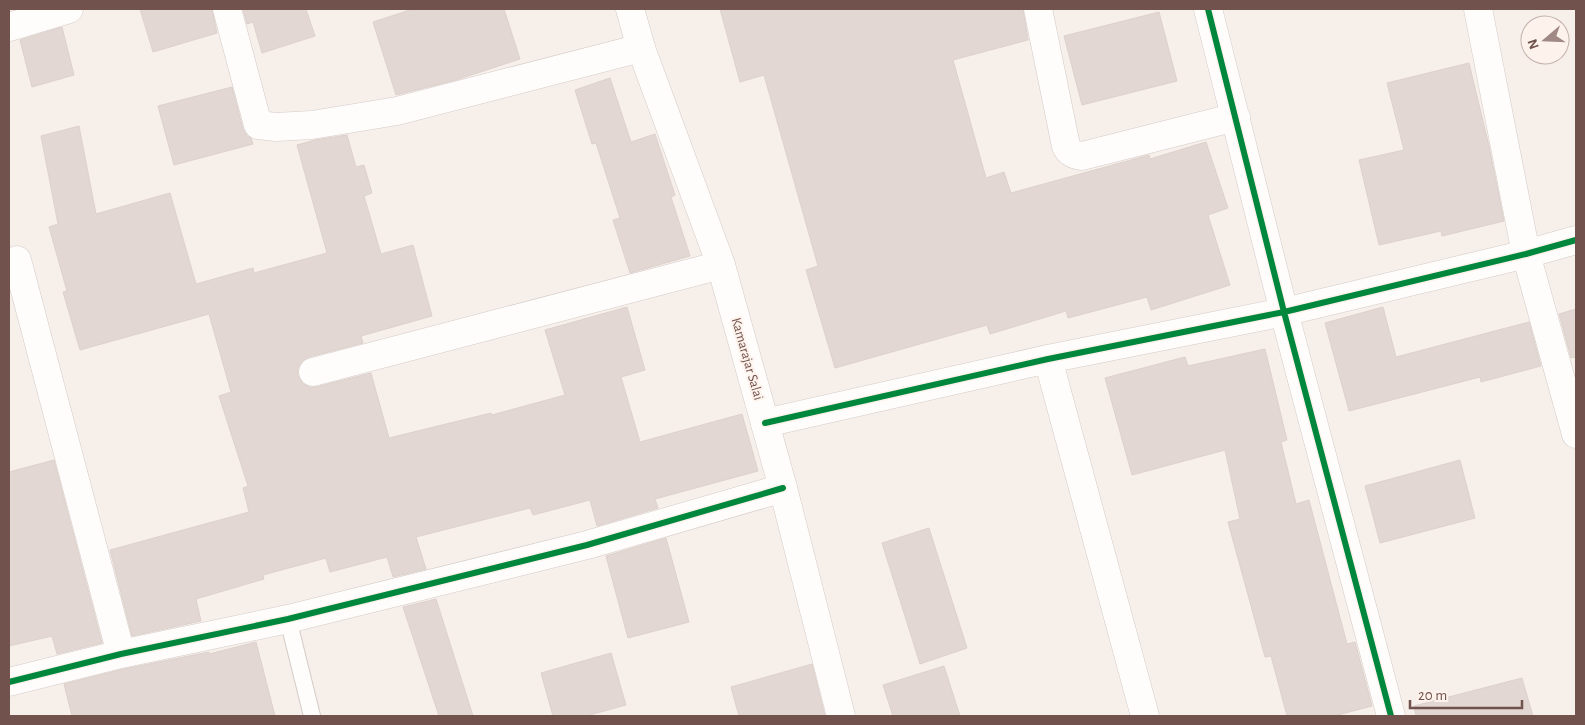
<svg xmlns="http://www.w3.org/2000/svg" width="1585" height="725" font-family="'Alegreya Sans',sans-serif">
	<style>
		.building { fill: #e2d7d2; stroke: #ded1cd }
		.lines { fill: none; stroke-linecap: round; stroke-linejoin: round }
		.lane-casing { stroke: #d4cbc7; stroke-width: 18 }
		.street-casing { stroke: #d4cbc7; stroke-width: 29 }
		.secondary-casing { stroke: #d5cbc7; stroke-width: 29 }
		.lane { stroke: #fefdfc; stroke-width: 16 }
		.street { stroke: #fefdfc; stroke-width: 28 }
		.secondary { stroke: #fefdfc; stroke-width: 28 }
		.cycleway-casing { stroke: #fdf3ec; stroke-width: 9 }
		.cycleway { stroke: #00873e; stroke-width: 6 }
		.labels { text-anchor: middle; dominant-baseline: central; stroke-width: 4; stroke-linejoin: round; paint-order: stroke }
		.street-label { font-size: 14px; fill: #72524d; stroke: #fdf3ec }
	</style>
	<rect width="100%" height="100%" fill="#f6efea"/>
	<path class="building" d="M 140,9 L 212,9 L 217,33 L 153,52 Z
		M 243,9 L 306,9 L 315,36 L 262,53 L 253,22 L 247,24 Z
		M 413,9 L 504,9 L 520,59 L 456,80 L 396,95 L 373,22 Z
		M 720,9 L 1023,9 L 1028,40 L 953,60 L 986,178 L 1004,172 L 1011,193 L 1149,155 L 1150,159 L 1206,142 L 1228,208 L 1208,215 L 1230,285 L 1151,310 L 1147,297 L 1068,318 L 1066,311 L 990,334 L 987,325 L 835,368 L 806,270 L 818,266 L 764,75 L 740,82 Z
		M 1159,12 L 1177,81 L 1082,105 L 1064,36 Z
		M 62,27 L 74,75 L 32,87 L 20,40 Z
		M 1469,63 L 1489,146 L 1504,221 L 1442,236 L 1441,231 L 1379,245 L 1359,160 L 1404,150 L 1387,83 Z
		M 610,78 L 631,142 L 655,134 L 675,195 L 671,197 L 690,256 L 630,273 L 613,220 L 620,218 L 596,143 L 592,144 L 575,90 Z
		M 232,87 L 243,129 L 247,136 L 251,138 L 253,144 L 174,165 L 158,106 Z
		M 79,126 L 96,214 L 170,193 L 196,284 L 253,268 L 254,273 L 327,253 L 297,145 L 315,140 L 347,135 L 356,167 L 364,165 L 372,193 L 364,196 L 381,254 L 413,245 L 432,316 L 361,336 L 363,343 L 309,357 L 302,361 L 298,368 L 298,375 L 302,383 L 309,387 L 316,387 L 371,373 L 389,438 L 491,413 L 492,415 L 565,395 L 545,330 L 627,307 L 645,370 L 621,377 L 640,442 L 742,414 L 758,471 L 655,499 L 658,508 L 597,526 L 590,500 L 533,515 L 530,508 L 416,537 L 426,569 L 393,577 L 387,557 L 330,572 L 326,558 L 263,575 L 264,579 L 196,599 L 201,621 L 132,636 L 110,550 L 249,512 L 243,488 L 248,486 L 219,396 L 231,392 L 209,314 L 80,350 L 63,292 L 67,291 L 49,227 L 58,224 L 41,136 Z
		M 1383,307 L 1396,357 L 1529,322 L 1541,366 L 1481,382 L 1480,377 L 1349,411 L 1325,323 Z
		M 1576,309 L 1576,357 L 1571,358 L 1559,314 Z
		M 1265,349 L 1287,440 L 1281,442 L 1296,504 L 1309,500 L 1347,644 L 1355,642 L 1372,706 L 1334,716 L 1287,716 L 1271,656 L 1265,657 L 1228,522 L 1240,519 L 1225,450 L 1132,475 L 1105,378 L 1185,357 L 1188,366 Z
		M 54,460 L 102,643 L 57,654 L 52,636 L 9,646 L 9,472 Z
		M 1460,460 L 1475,518 L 1380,543 L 1365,486 Z
		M 929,528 L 967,648 L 920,664 L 882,543 Z
		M 666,538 L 689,622 L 628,638 L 606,556 Z
		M 436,599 L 473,716 L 439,716 L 403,607 Z
		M 256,642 L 275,716 L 72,716 L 64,684 L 124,669 L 209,652 L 209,654 Z
		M 611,653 L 626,705 L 586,716 L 553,716 L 541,673 Z
		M 812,664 L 825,716 L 739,716 L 731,687 Z
		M 944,666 L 960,716 L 893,716 L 883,685 Z
		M 1522,678 L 1533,716 L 1416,716 L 1414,706 Z"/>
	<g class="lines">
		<g class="lane-casing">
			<path id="lane" d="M 288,619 L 312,716"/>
		</g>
		<g class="street-casing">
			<path id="street" d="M 227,9 L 258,125 L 276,127 L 312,125 L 397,111 L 641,48
				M 1038,9 L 1066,146 C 1069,153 1074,155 1082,156 L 1236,117
				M 1208,9 L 1284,312 L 1391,716
				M 1478,9 L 1526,254 L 1576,434
				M 9,27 L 69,9
				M 17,260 L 121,654
				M 1048,359 L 1145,716
				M 313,372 L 721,265
				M 765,423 L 1048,359 L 1284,312 L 1526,254 L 1576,240
				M 9,682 L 121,654 L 288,619 L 587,545 L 783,488"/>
		</g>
		<g class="secondary-casing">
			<path id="secondary" d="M 630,9 L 641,48 L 721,265 L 783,488 L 841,716"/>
		</g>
		<use href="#lane" class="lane"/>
		<use href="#street" class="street"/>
		<use href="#secondary" class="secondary"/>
		<g class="cycleway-casing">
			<path id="cycleway" d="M 1208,9 L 1284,312 L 1391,716
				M 765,423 L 1048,359 L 1284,312 L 1526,254 L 1576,240
				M 9,682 L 121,654 L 288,619 L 587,545 L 783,488"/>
		</g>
		<use href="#cycleway" class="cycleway"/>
	</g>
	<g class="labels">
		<g class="street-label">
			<text transform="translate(747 359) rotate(74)">Kamarajar Salai</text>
		</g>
	</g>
	<rect width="1585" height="725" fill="none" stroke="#72524d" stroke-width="20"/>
	<g transform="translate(1545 40) rotate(251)"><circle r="24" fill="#fdf3ec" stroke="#c5b3ac"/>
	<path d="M0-4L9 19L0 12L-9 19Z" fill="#a08984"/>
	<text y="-8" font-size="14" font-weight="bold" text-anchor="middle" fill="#72524d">N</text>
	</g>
	<path d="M1410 700v8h112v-8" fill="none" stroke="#72524d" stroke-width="2.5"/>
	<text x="1418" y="700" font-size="15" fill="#72524d" stroke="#fdf3ec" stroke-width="4" paint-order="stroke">20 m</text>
</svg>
